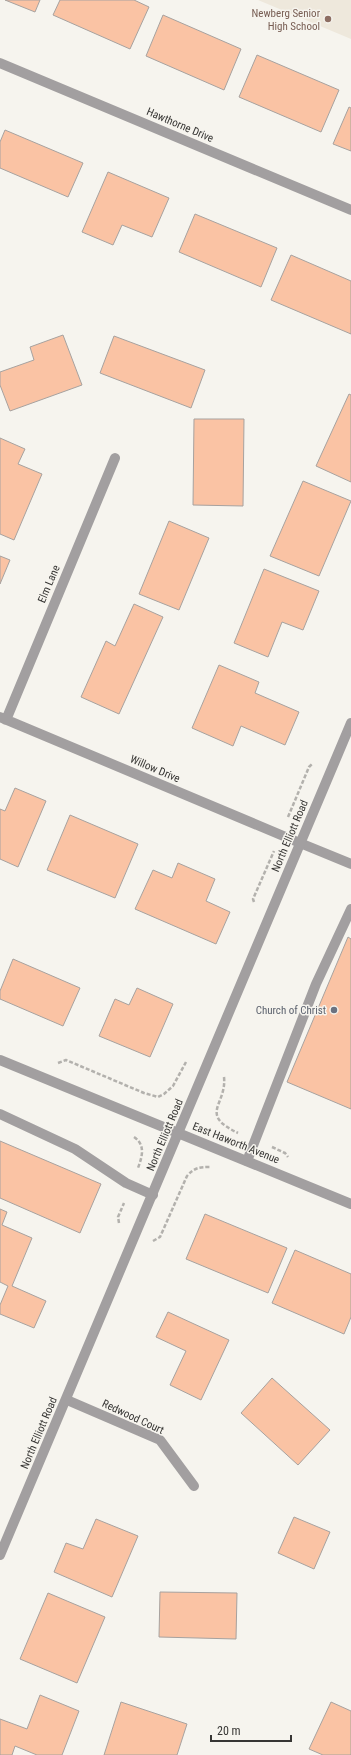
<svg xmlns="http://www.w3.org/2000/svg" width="351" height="1755" font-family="'Roboto Condensed',sans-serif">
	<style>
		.built { fill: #eee8dc }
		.building { fill: #fac3a4; stroke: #a7a29f }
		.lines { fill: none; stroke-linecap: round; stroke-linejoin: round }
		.path { stroke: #b3b1ad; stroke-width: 2.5; stroke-dasharray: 4 2; stroke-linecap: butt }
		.service { stroke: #a29fa0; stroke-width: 10 }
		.minor { stroke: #a29fa0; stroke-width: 10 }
		.tertiary { stroke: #a29fa0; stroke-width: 10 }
		.education-dot { fill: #8d6e63; stroke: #f6f4ee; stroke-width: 1.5 }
		.worship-dot { fill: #6b7280; stroke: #f6f4ee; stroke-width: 1.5 }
		.labels { text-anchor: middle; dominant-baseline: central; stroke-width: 3; stroke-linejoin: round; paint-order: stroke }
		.education-label { font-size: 11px; fill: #785e54; stroke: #f6f4ee; text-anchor: end }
		.street-label { font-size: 11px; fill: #373634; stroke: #f6f4ee }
		.worship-label { font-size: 11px; fill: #5b616d; stroke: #f6f4ee; text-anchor: end }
	</style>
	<rect width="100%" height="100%" fill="#f6f4ee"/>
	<path class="built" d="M 258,0 L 351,0 L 351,39 Z"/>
	<path class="building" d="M 5,0 L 40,0 L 35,12 Z
		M 60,0 L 134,0 L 149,7 L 130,49 L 53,15 Z
		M 163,15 L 241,49 L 224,90 L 146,56 Z
		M 257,55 L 339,90 L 321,132 L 239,97 Z
		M 349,107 L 351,108 L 351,151 L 333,144 Z
		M 5,130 L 83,163 L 68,197 L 0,168 L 0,142 Z
		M 108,172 L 169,198 L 152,237 L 122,225 L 113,245 L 82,232 Z
		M 195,214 L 277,248 L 261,287 L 179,252 Z
		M 291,255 L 351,281 L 351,334 L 271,300 Z
		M 63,335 L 82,385 L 10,411 L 0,385 L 0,372 L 34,360 L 30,347 Z
		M 114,336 L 205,370 L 191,408 L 100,373 Z
		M 349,394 L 351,395 L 351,482 L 316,466 Z
		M 194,419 L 244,419 L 243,506 L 193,505 Z
		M 0,438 L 25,449 L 18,464 L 42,474 L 14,540 L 0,534 Z
		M 303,481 L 351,501 L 319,576 L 270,556 Z
		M 169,521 L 209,538 L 179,610 L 139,594 Z
		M 0,556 L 10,560 L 0,584 Z
		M 264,569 L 319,591 L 303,630 L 282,622 L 268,657 L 234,643 Z
		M 134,604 L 163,617 L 119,714 L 81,697 L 106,641 L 115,646 Z
		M 219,665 L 259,682 L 255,693 L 299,712 L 285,745 L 241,726 L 233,746 L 192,728 Z
		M 15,788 L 46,801 L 18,867 L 0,859 L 0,809 L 5,811 Z
		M 70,815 L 138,844 L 115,898 L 47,870 Z
		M 178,863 L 215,879 L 206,901 L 230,912 L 216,944 L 135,909 L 153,870 L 172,878 Z
		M 348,937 L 351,939 L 351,1109 L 287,1082 Z
		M 13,959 L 80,988 L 63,1026 L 0,999 L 0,991 Z
		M 137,988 L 173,1004 L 150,1057 L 99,1036 L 115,999 L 129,1005 Z
		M 0,1141 L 101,1184 L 80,1233 L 0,1198 Z
		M 0,1209 L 7,1212 L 2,1225 L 32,1238 L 12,1286 L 46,1301 L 34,1328 L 0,1314 L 0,1305 L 8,1286 L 0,1282 Z
		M 205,1214 L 287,1248 L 268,1293 L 186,1259 Z
		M 295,1250 L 351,1274 L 351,1317 L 344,1334 L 272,1303 Z
		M 168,1312 L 229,1340 L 201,1400 L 170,1385 L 186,1351 L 156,1337 Z
		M 272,1378 L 330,1430 L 298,1465 L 241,1413 Z
		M 294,1517 L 330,1532 L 314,1569 L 278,1553 Z
		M 96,1519 L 138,1536 L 112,1597 L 54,1572 L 66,1543 L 83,1549 Z
		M 160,1592 L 237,1593 L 236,1639 L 159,1637 Z
		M 48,1593 L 105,1617 L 77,1683 L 20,1659 Z
		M 40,1695 L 79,1711 L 62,1755 L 37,1755 L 15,1746 L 12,1755 L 0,1755 L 0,1719 L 27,1729 Z
		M 121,1702 L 187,1724 L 177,1755 L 104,1755 Z
		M 331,1702 L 351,1711 L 351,1755 L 323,1755 L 309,1749 Z"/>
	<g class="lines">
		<path class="path" d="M 288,817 L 309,767 L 312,764
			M 254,902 L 253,899 L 274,851
			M 58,1063 L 66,1060 L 144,1093 L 158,1097 L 164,1094 L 173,1086 L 186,1062
			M 224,1077 C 227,1105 198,1114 238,1133
			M 134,1137 C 146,1145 142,1157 138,1168
			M 272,1147 L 285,1153 L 288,1157
			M 119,1223 L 118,1217 L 124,1203
			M 153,1241 L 160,1237 L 187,1176 C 194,1168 199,1167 210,1167"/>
		<path class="service" d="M 300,843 L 351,864
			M 0,1114 L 75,1149 L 126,1183 L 153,1195
			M 247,1161 L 316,984 L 351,909"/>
		<path class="minor" d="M 0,63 L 351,210
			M 0,717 L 300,843
			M 6,720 L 115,458
			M 67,1400 L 160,1440 L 194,1486"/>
		<path class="tertiary" d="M 0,1060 L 351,1204
			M 0,1555 L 351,723"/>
	</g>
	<circle class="education-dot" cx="328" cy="19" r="4"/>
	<circle class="worship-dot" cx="334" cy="1010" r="4"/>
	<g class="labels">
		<g class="education-label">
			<text x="320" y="13">Newberg Senior<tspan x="320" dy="13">High School</tspan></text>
		</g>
		<g class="street-label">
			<text transform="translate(180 125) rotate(23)">Hawthorne Drive</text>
			<text transform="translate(49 584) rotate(-67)">Elm Lane</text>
			<text transform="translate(155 769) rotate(23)">Willow Drive</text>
			<text transform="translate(290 836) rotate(-67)">North Elliott Road</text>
			<text transform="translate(165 1135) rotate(-67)">North Elliott Road</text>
			<text transform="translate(236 1143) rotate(22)">East Haworth Avenue</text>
			<text transform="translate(133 1417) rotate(25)">Redwood Court</text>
			<text transform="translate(39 1433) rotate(-67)">North Elliott Road</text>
		</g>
		<g class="worship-label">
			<text x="326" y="1010">Church of Christ</text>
		</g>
	</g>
	<path d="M211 1735v6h80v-6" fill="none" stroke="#373634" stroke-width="2"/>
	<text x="217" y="1735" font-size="12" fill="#373634" stroke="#f6f4ee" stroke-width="3" paint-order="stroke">20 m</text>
</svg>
